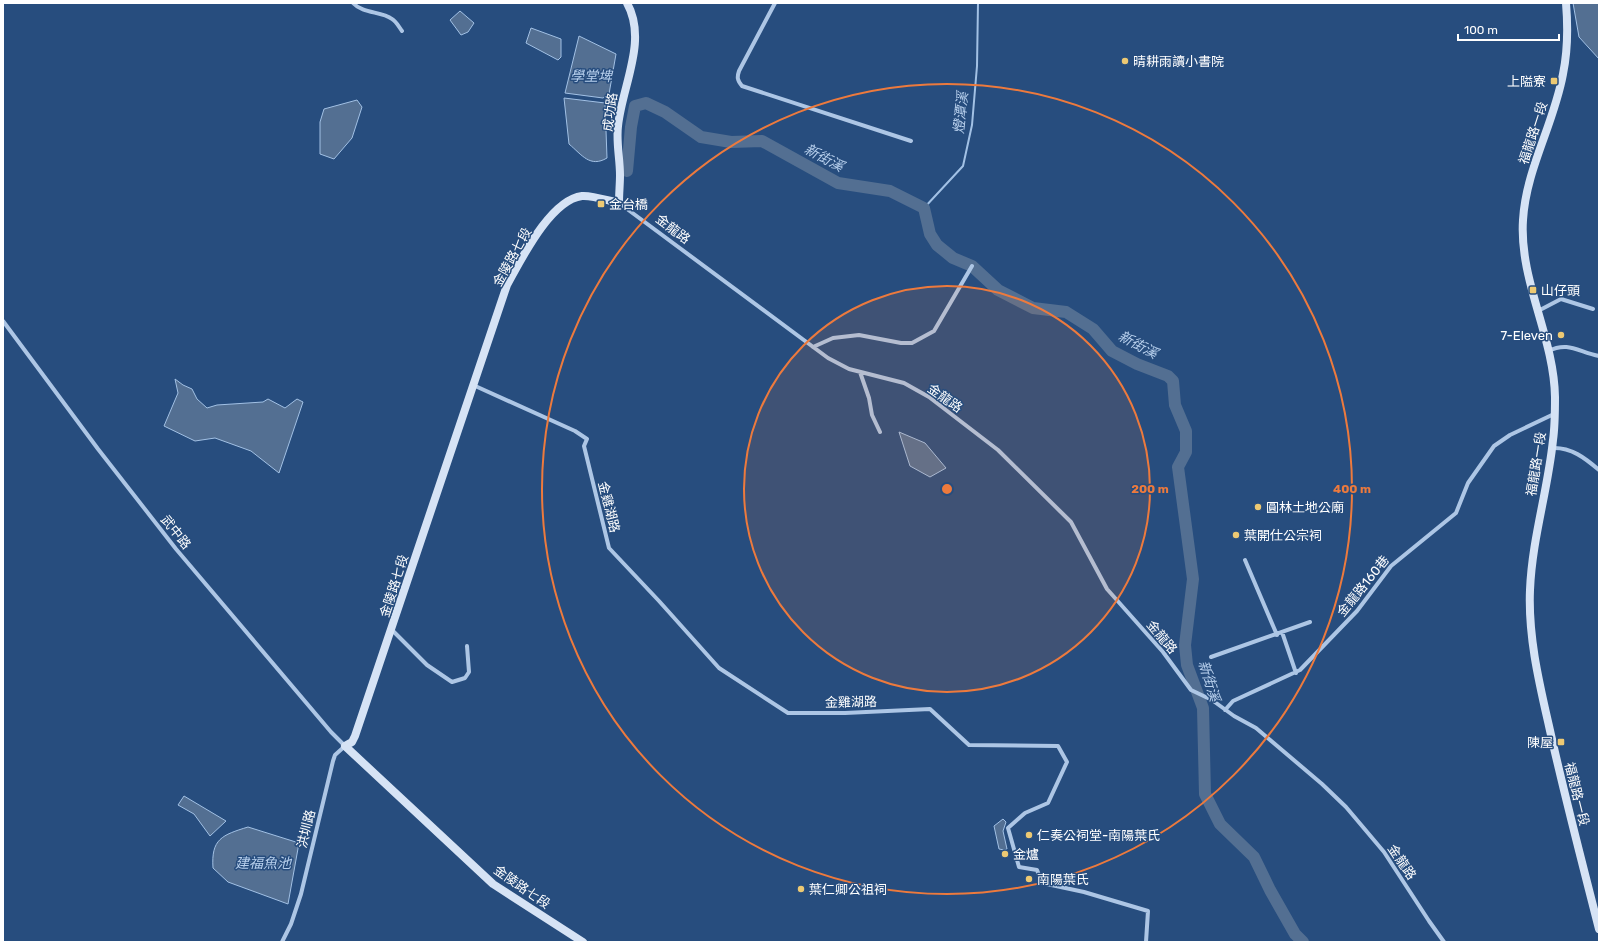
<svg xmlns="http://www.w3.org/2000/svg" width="1602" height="945" font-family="Rubik,'Noto Sans TC',sans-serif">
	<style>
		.water { fill: #536f92; stroke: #a2c1e5 }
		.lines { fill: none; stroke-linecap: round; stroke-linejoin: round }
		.stream { stroke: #a2c1e5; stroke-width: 2 }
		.river { stroke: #536f92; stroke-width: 12 }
		.street { stroke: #adc6e5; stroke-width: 4 }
		.secondary { stroke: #d6e3f5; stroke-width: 8 }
		.ring { fill: none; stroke: #ed7a3d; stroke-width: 2 }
		.poi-dot { fill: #edc973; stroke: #274d7e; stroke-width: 1.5 }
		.labels { text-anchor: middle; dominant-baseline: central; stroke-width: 3; stroke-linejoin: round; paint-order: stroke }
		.poi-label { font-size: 13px; fill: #fff; stroke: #274d7e; text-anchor: start }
		.street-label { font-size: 13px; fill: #fff; stroke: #274d7e }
		.water-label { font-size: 14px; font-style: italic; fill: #b8d0ed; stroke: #274d7e }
		.centre { fill: #ed7a3d; stroke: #274d7e; stroke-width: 2 }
		.ring-label { font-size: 12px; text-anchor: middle; font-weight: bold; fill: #ed7a3d; stroke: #274d7e; stroke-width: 3; stroke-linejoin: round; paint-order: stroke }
	</style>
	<rect width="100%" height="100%" fill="#274d7e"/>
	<path class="water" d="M 1573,3 L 1599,3 L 1599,59 L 1579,37 Z
		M 460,11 L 474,23 L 468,32 L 461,35 L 450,20 Z
		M 531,28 L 561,39 L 561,57 L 558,60 L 526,43 Z
		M 579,36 L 616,54 L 609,94 L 603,98 L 565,93 Z
		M 564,98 L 605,103 L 607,158 C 590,168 582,155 569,144 Z
		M 357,100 L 362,107 L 352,138 L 334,159 L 320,154 L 320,122 L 324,109 Z
		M 175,379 L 183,385 L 192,389 L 197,399 L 207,408 L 217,405 L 263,402 L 268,399 L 285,408 L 297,399 L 303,402 L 279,473 L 251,451 L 215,438 L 195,441 L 164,426 L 178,393 Z
		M 899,432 L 925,443 L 946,468 L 930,477 L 910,466 Z
		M 184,796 L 226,821 L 210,836 L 194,814 L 178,805 Z
		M 1003,819 L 1006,822 L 1003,831 L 1007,849 L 1004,850 L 999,849 L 994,826 Z
		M 248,827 L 299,843 L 288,904 L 228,882 L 213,868 C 211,839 222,835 248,827 Z"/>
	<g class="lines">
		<path class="stream" d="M 924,208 L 963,166 L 972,125 L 977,66 L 978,3"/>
		<path class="river" d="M 627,171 L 631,127 L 635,106 L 646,103 L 665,112 L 701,137 L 731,142 L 762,141 L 838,183 L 890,191 L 924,208 L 930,234 L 937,245 L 953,258 L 972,266 L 998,290 L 1033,308 L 1066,312 L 1093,329 L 1112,351 L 1137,364 L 1168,376 L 1173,381 L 1175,405 L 1186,431 L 1186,452 L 1178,467 L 1193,579 L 1185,645 L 1187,665 L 1203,708 L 1205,794 L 1220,824 L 1254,857 L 1270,890 L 1295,934 L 1303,942"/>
		<path class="street" d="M 353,3 C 363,14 381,11 392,19 C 396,21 399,27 402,31
			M 775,3 L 739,71 C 737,77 737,80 742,86 L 911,141
			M 619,203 L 828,358 L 849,369 L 904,383 L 929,397 L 998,450 L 1071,522 L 1107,589 L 1163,652 L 1191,690 L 1212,700 L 1234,716 L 1256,728 L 1322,784 L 1346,807 L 1384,852 L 1429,921 L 1444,942
			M 1538,311 L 1561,299 L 1593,309
			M 3,321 L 98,449 L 176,549 L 331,732 L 345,746 L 335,755 L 333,761 L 301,894 L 291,924 L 282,942
			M 813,347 L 833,338 L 859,335 L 901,343 L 912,343 L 934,331 L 972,266
			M 1548,351 C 1569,341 1578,352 1599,356
			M 860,372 L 869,398 L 872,415 L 880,432
			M 473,385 L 575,431 L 587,439 L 584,446 L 609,548 L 659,601 L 719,668 L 788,713 L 845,713 L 930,709 L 969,745 L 1058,746 L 1067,762 L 1048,803 L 1025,813 L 1008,828 L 1019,867 L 1037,870 L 1042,883 L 1084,892 L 1148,911 L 1146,942
			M 1552,448 C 1571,447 1585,458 1599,470
			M 1245,560 L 1277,635
			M 392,630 L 427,665 L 452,682 L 465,678 L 469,672 L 467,646
			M 1282,632 L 1296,673
			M 1211,657 L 1310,622
			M 1225,710 L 1233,701 L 1300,670 L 1357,611 L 1391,566 L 1456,513 L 1468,483 L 1494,446 L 1510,435 L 1554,414"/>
		<path class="secondary" d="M 1566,3 C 1568,27 1568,50 1563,74 C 1554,124 1526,169 1523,220 C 1519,280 1554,337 1555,397 C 1555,411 1555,426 1553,440 C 1548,490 1532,539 1530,590 C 1528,636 1539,682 1549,726 C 1564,794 1582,862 1599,929
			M 583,942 L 493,884 L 345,746 L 352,742 L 355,736 L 507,285 C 521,260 550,200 582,196 C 592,195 609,201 619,203 C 619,193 620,184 620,175 C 620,159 616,142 618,126 C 622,86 648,41 627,3"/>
	</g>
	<circle cx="947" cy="489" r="203" fill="#ed7a3d" fill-opacity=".12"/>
	<g class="ring">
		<circle cx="947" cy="489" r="203"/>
		<circle cx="947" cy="489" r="405"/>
	</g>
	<g class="poi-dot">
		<circle cx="1125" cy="61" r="4"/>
		<rect x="1550" y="77" width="8" height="8" rx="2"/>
		<rect x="597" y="200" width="8" height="8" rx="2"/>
		<rect x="1529" y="286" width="8" height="8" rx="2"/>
		<circle cx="1561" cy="335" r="4"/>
		<circle cx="1258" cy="507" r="4"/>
		<circle cx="1236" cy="535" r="4"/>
		<rect x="1557" y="738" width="8" height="8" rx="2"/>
		<circle cx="1029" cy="835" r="4"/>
		<circle cx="1005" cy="854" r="4"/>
		<circle cx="1029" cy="879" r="4"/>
		<circle cx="801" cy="889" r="4"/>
	</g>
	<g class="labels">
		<g class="poi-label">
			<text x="1133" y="61">晴耕雨讀小書院</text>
			<text x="1546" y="81" text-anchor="end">上隘寮</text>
			<text x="609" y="204">金台橋</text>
			<text x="1541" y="290">山仔頭</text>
			<text x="1553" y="335" text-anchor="end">7-Eleven</text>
			<text x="1266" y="507">圓林土地公廟</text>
			<text x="1244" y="535">葉開仕公宗祠</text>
			<text x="1553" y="742" text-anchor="end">陳屋</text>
			<text x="1037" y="835">仁奏公祠堂-南陽葉氏</text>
			<text x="1013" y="854">金爐</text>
			<text x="1037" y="879">南陽葉氏</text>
			<text x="809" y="889">葉仁卿公祖祠</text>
		</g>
		<g class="street-label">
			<text transform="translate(610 112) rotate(-82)">成功路</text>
			<text transform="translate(1533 133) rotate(-72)">福龍路一段</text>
			<text transform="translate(673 229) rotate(37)">金龍路</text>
			<text transform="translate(512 257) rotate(-61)">金陵路七段</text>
			<text transform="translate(945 398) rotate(35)">金龍路</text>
			<text transform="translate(1536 464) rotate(-81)">福龍路一段</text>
			<text transform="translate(609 507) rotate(76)">金雞湖路</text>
			<text transform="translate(176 532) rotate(51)">武中路</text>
			<text transform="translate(394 586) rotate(-72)">金陵路七段</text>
			<text transform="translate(1363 586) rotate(-51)">金龍路160巷</text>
			<text transform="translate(1162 637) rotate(50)">金龍路</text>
			<text transform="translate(851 702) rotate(-1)">金雞湖路</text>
			<text transform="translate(1577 794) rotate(76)">福龍路一段</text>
			<text transform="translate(306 829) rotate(-76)">洪圳路</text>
			<text transform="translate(1402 862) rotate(56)">金龍路</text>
			<text transform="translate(522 887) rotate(35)">金陵路七段</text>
		</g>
		<g class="water-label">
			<text x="591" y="76">學堂埤</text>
			<text transform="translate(961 113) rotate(-84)">燈潭溪</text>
			<text transform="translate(824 158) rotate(28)">新街溪</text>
			<text transform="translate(1138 345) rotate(28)">新街溪</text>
			<text transform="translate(1209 681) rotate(73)">新街溪</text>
			<text x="263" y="863">建福魚池</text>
		</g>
	</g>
	<circle cx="947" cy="489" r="6" class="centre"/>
	<g class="ring-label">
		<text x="1150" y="493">200 m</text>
		<text x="1352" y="493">400 m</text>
	</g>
	<rect width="1602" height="945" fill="none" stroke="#ffffff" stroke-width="8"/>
	<path d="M1458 34v6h101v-6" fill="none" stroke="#ffffff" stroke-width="2"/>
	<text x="1464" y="34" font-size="12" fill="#ffffff" stroke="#274d7e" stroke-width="3" paint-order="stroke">100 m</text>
</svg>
